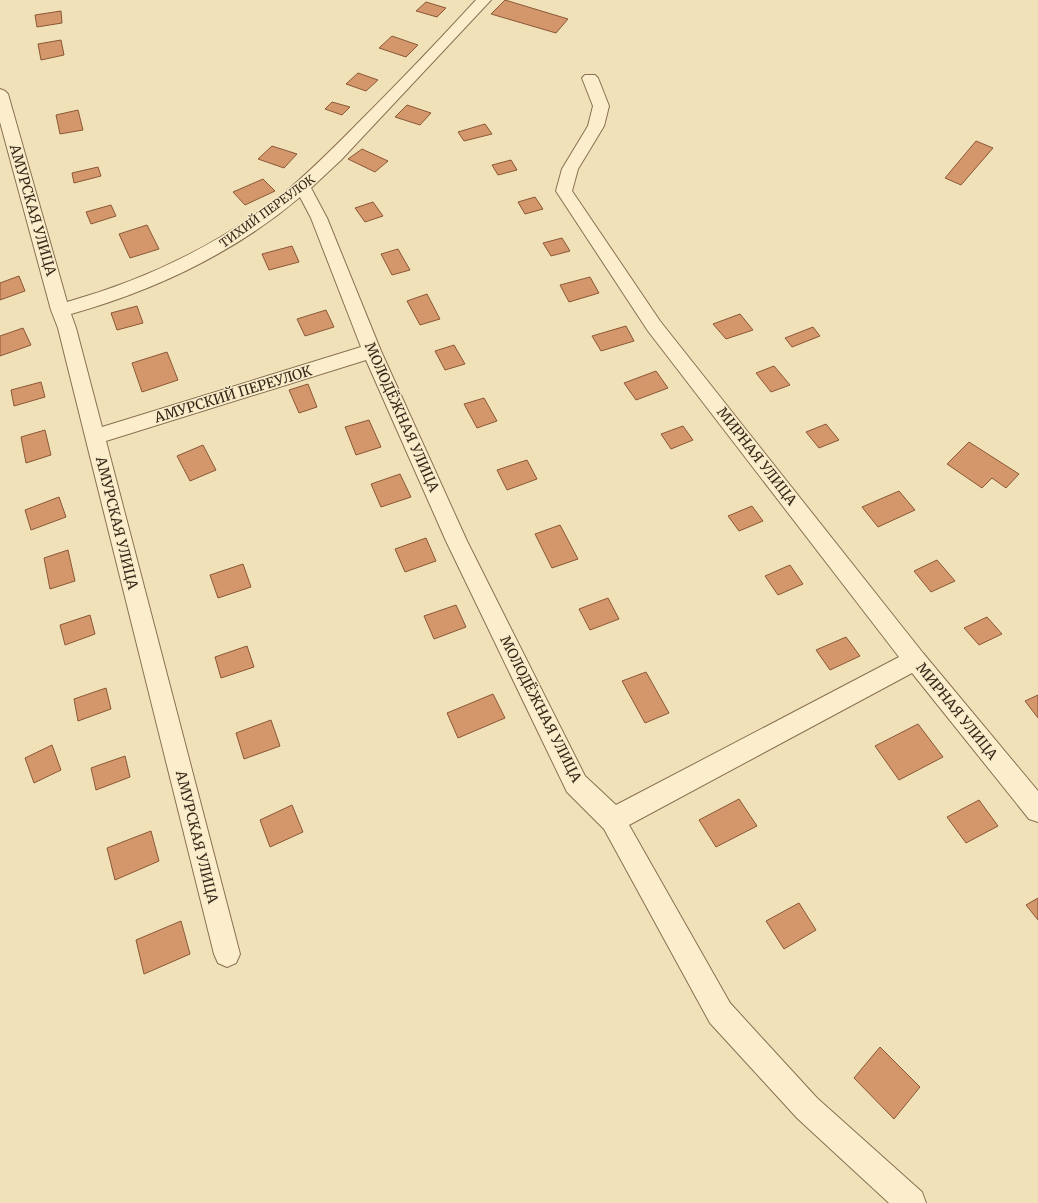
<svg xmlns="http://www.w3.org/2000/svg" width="1038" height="1203" font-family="Merriweather,serif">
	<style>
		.building { fill: #d3976b; stroke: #8a5836 }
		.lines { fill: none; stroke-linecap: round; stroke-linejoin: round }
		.street-casing { stroke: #897052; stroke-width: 2 }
		.street { fill: #fceecc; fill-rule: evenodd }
		.labels { text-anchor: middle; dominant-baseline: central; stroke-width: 3; stroke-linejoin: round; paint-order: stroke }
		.far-street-label { font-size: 12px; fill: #362719; stroke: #f8ebc9 }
		.street-label { font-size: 14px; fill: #362719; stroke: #f8ebc9 }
	</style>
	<rect width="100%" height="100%" fill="#f1e1b9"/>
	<path class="building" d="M 505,0 L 568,19 L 556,33 L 491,14 Z
		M 426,2 L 446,8 L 437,17 L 416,11 Z
		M 61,11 L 62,23 L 37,27 L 35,15 Z
		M 392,36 L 418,45 L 406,57 L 379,48 Z
		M 61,40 L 64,55 L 41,60 L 38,44 Z
		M 358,73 L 378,80 L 366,91 L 346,84 Z
		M 332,102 L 350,107 L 342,115 L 325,109 Z
		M 407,105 L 431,113 L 420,125 L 395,117 Z
		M 78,110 L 83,130 L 60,134 L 56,115 Z
		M 485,124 L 492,134 L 464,141 L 458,132 Z
		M 976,141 L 993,148 L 961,185 L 945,178 Z
		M 272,146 L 297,154 L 284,168 L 258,159 Z
		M 362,149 L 388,161 L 375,172 L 348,159 Z
		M 511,160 L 517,170 L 498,175 L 492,165 Z
		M 98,167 L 101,176 L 74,183 L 72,173 Z
		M 263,179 L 275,191 L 245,205 L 233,192 Z
		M 535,197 L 543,209 L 525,214 L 518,202 Z
		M 373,202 L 383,216 L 365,222 L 355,208 Z
		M 111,205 L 116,216 L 91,224 L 86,212 Z
		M 147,225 L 159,249 L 130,258 L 119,234 Z
		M 562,238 L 570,251 L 551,256 L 543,243 Z
		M 292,246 L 299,262 L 269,270 L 262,254 Z
		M 398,249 L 410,270 L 392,275 L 381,254 Z
		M 19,276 L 25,291 L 0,300 L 0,283 Z
		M 590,277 L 599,293 L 569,302 L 560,285 Z
		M 427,294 L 440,319 L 420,325 L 407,301 Z
		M 137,306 L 143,323 L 117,330 L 111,313 Z
		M 326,310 L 334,327 L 305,336 L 297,319 Z
		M 740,314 L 753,330 L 726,339 L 713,324 Z
		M 626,326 L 634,341 L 601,351 L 592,336 Z
		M 813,327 L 820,336 L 792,347 L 785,338 Z
		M 23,328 L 31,345 L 0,356 L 0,336 Z
		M 454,345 L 465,364 L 445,370 L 435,351 Z
		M 167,352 L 178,380 L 142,392 L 132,363 Z
		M 774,366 L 790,385 L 771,392 L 756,373 Z
		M 656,371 L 668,388 L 636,400 L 624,383 Z
		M 41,382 L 45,397 L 14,406 L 11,390 Z
		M 308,384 L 317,407 L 299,413 L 289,390 Z
		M 484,398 L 497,421 L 477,428 L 464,404 Z
		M 369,420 L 381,447 L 356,455 L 345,427 Z
		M 826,424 L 839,440 L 819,448 L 806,432 Z
		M 683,426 L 693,440 L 671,449 L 661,434 Z
		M 45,430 L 51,455 L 26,463 L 21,437 Z
		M 969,442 L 1019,474 L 1006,488 L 992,478 L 982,488 L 947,464 Z
		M 203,445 L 216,470 L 190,481 L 177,456 Z
		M 527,460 L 537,479 L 507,490 L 497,470 Z
		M 400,474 L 411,497 L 381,507 L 371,484 Z
		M 899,491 L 915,510 L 878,527 L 862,507 Z
		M 59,497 L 66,517 L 31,530 L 25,510 Z
		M 752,506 L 763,521 L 739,531 L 728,516 Z
		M 560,525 L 578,559 L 552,568 L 535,534 Z
		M 426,538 L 436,561 L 405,572 L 395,549 Z
		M 68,550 L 75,581 L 50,589 L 44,558 Z
		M 937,560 L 955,581 L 931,592 L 914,571 Z
		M 243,564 L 251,587 L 218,598 L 210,575 Z
		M 790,565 L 803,584 L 778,595 L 765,576 Z
		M 608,598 L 619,619 L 590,630 L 579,609 Z
		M 456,605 L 466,627 L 434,639 L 424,616 Z
		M 90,615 L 95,634 L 65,645 L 60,625 Z
		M 987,617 L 1002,634 L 979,645 L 964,628 Z
		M 846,637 L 860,656 L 830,670 L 816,650 Z
		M 247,646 L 254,667 L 221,678 L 215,657 Z
		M 646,672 L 669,713 L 645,723 L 622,681 Z
		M 106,688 L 111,709 L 78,721 L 74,699 Z
		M 493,694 L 505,718 L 458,738 L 447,713 Z
		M 1038,695 L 1038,718 L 1025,701 Z
		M 271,720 L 280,746 L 244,759 L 236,733 Z
		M 918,724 L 943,757 L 899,780 L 875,746 Z
		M 52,745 L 61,770 L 34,783 L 25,758 Z
		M 125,756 L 130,777 L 96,790 L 91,768 Z
		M 739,799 L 757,826 L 716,847 L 699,820 Z
		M 979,800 L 998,826 L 966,843 L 947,817 Z
		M 292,805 L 303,832 L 270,847 L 260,820 Z
		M 151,831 L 159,861 L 115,880 L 107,848 Z
		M 1038,898 L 1038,920 L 1026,905 Z
		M 799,903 L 816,930 L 784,949 L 766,921 Z
		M 181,921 L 190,954 L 144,974 L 136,940 Z
		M 880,1047 L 920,1087 L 894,1119 L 854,1078 Z"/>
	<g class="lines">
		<g class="street-casing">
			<path id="street" d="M 476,0 L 491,0 L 341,160 L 311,188 L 327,218 L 381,351 L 467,541 L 585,776 L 616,805 L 899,657 L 648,331 L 556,191 L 562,169 L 588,126 L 593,106 L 582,78 L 585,75 L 595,75 L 598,78 L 609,106 L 604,126 L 578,169 L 572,191 L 660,321 L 923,653 L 1038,791 L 1038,822 L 1029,819 L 912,673 L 629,825 L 730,1003 L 817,1098 L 922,1192 L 926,1203 L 889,1203 L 797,1118 L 710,1023 L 604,829 L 567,792 L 446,541 L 366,360 L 106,441 L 240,954 L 236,963 L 227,967 L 218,963 L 214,954 L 58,328 L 51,310 L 0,122 L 0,89 L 5,91 L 8,94 L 67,302 C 145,280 221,244 284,193 C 313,169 339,142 365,116 C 403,78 440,39 476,0 ZM 300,197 L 311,218 L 361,347 L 102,427 L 76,328 L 71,314 C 153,291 234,253 300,197 Z"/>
		</g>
		<use href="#street" class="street"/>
	</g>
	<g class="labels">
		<g class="far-street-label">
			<text transform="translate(267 211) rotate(-36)">ТИХИЙ ПЕРЕУЛОК</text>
		</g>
		<g class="street-label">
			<text transform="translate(33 210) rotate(74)">АМУРСКАЯ УЛИЦА</text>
			<text transform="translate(233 394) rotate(-17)">АМУРСКИЙ ПЕРЕУЛОК</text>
			<text transform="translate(402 417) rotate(66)">МОЛОДЁЖНАЯ УЛИЦА</text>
			<text transform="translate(757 456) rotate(52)">МИРНАЯ УЛИЦА</text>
			<text transform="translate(117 523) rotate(76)">АМУРСКАЯ УЛИЦА</text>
			<text transform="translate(541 709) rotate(63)">МОЛОДЁЖНАЯ УЛИЦА</text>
			<text transform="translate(957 711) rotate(51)">МИРНАЯ УЛИЦА</text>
			<text transform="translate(197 837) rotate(76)">АМУРСКАЯ УЛИЦА</text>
		</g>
	</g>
</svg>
